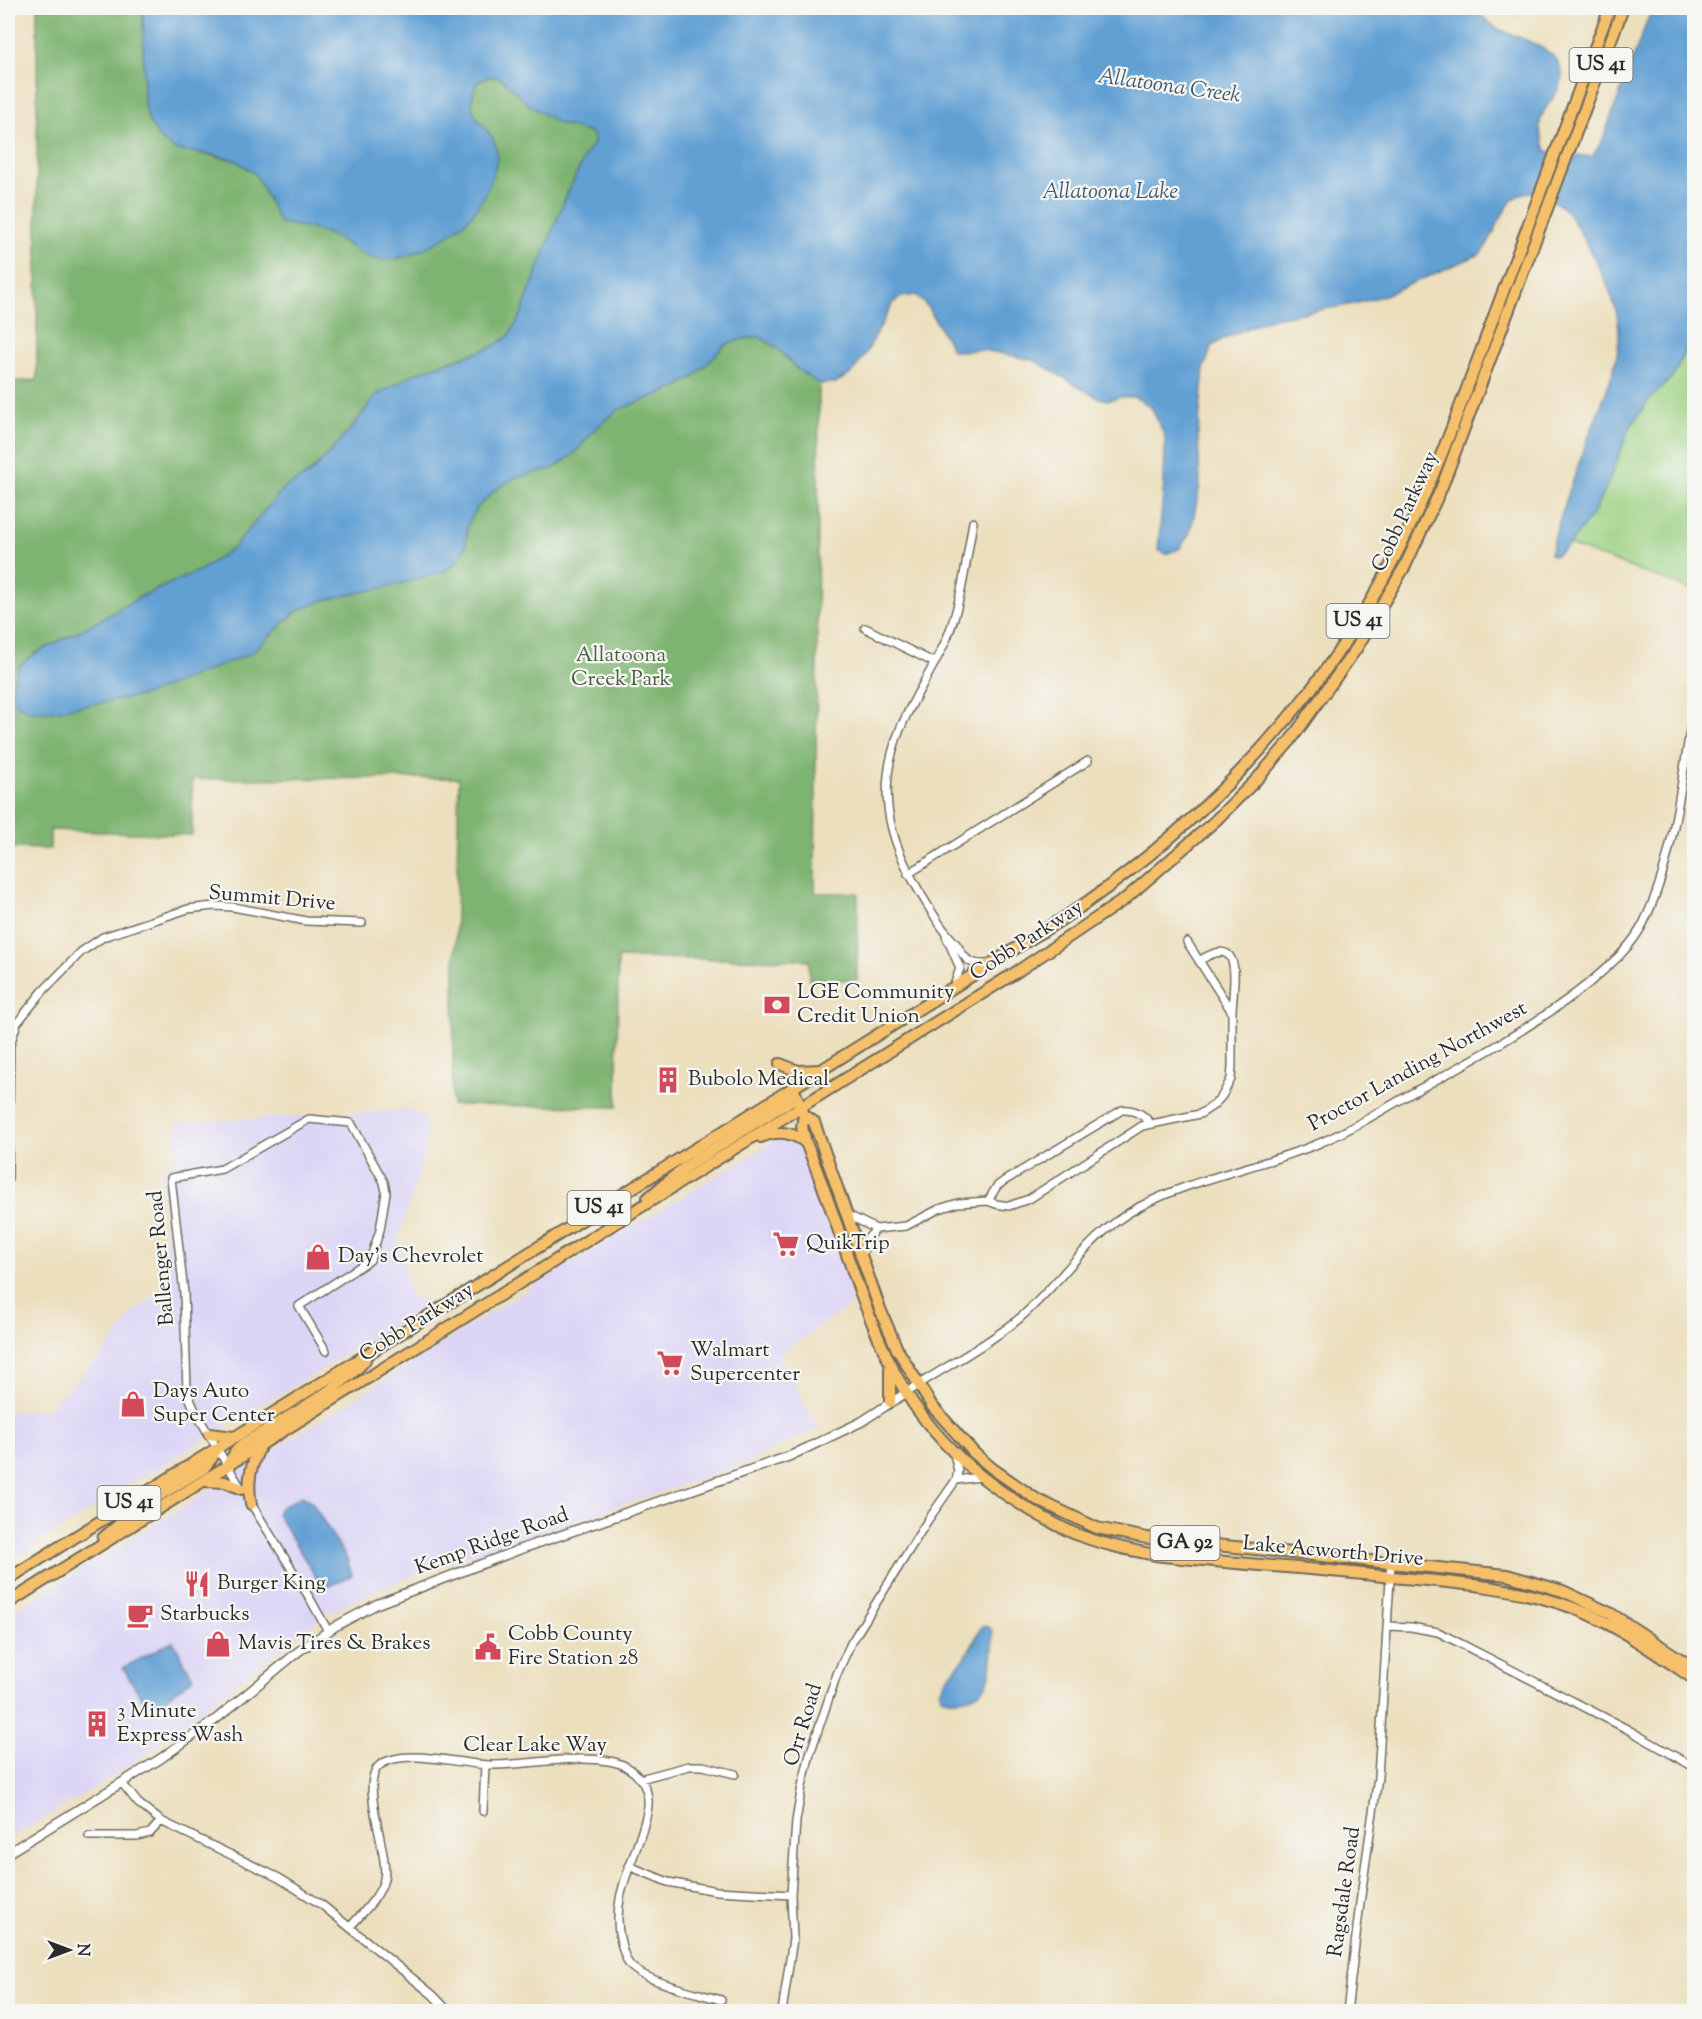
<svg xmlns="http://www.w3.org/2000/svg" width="1702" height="2019" font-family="'Sorts Mill Goudy',serif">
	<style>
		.built { fill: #dcd5f6 }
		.green { fill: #9dd283; stroke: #647e57; stroke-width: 1.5 }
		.forest { fill: #7eb471; stroke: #54704e; stroke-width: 1.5 }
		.water { fill: #62a0d4; stroke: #466680; stroke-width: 1.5 }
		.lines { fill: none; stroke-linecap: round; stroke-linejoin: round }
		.stream { stroke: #62a0d4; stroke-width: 2 }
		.minor-casing { stroke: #6f6a5e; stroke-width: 10 }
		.tertiary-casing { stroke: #6f6a5e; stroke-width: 11 }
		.primary-casing { stroke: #6f6a5e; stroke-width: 14 }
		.minor { stroke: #fff; stroke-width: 7 }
		.tertiary { stroke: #fff; stroke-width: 8 }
		.primary { stroke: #f6c06b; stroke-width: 10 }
		.labels { text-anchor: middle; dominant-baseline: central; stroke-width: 4.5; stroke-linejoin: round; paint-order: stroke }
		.shield { fill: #f6f6f2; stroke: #686867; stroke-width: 1.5 }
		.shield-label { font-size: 20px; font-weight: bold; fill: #2b2b2b }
		.street-label { font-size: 21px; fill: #2b2b2b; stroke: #f6f6f2 }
		.park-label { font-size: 21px; fill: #4d5d45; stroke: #f6f6f2 }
		.poi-label { font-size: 21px; fill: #2b2b2b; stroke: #f6f6f2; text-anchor: start }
		.water-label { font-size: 22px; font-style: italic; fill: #415a6f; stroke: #f6f6f2 }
	</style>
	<rect width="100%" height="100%" fill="#f6f6f2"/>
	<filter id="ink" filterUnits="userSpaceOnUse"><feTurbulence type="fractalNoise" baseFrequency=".0167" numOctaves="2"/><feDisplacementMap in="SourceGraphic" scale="12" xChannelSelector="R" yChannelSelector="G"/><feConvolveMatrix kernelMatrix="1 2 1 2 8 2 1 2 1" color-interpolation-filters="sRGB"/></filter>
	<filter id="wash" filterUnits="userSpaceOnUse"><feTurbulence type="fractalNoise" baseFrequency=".008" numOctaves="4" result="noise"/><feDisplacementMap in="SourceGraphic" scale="24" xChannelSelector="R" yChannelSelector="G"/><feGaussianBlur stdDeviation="1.35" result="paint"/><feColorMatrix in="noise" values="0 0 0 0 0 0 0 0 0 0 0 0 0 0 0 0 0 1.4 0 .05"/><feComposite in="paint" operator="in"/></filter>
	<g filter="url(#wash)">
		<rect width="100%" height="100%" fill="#ecdfbd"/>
		<path class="built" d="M 409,1110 L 426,1119 L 426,1150 L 398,1241 L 411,1297 L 431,1303 L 126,1487 L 8,1563 L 8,1411 L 46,1410 L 104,1353 L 133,1313 L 169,1285 L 161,1172 L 175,1161 L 177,1123 Z
			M 781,1137 L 802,1142 L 845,1271 L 852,1304 L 778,1355 L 818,1428 L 745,1464 L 408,1577 L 328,1612 L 126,1769 L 8,1840 L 8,1615 L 207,1492 L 506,1303 Z"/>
		<path class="green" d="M 1694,329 L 1694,591 L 1569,545 L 1594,512 L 1610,479 L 1629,429 L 1648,401 L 1674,375 Z"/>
		<path class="forest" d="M 37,8 L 143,8 L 144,105 L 193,152 L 235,160 L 255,173 L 280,223 L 309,227 L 333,236 L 377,259 L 394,259 L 415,253 L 441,239 L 468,219 L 493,140 C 476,117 464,109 478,81 L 489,76 L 501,78 L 557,123 L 592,133 L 595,141 L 585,156 L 564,201 L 520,317 L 508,337 L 490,348 L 440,364 L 376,395 L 351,429 L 310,473 L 284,488 L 233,548 L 201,570 L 142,596 L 95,623 L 36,653 L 19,666 L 11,688 L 250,654 L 297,611 L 324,600 L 356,592 L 456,563 L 466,546 L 467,526 L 477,508 L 494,491 L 514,477 L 554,468 L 574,454 L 595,429 L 618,410 L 675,388 L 694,377 L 725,345 L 742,339 L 760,337 L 776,347 L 797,369 L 819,384 L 815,893 L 858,893 L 857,980 L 809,979 L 809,960 L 618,958 L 617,1107 L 452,1105 L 459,778 L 192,779 L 192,835 L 50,830 L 50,849 L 8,848 L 8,382 L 37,380 Z"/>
		<path class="water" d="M 143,8 L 1375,8 C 1384,10 1393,13 1402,14 C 1426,16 1452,7 1476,13 C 1484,16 1490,25 1498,29 C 1518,38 1560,47 1562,75 C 1563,95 1537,108 1540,129 C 1541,136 1544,144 1546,151 L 1592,157 L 1602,141 L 1652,8 L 1694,8 L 1694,329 L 1674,375 L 1648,401 L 1629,429 L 1610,479 L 1594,512 L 1569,545 L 1554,556 L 1550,554 C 1561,513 1575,473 1590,433 C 1601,404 1620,364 1619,333 C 1619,297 1592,255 1575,224 C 1567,210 1560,204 1546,197 C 1505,175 1500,235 1480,254 L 1382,296 L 1354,304 L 1268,319 L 1223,339 L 1212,346 L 1204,368 L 1198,434 L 1200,484 L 1194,516 L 1189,535 L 1179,549 L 1166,554 L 1158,550 L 1164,483 L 1165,436 L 1151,407 L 1135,397 L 1121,397 L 1107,400 L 1096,397 L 1034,360 L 983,350 L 953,351 L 927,306 L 916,295 L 901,297 L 893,303 L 865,355 L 851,374 L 835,383 L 819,384 L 797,369 L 776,347 L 760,337 L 742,339 L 725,345 L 694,377 L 675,388 L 618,410 L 595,429 L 574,454 L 554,468 L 514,478 L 494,491 L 477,508 L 467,526 L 466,546 L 456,563 L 445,571 L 392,586 L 324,600 L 297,611 L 250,654 L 145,695 L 52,711 L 30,711 L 16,704 L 11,688 L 19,666 L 36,653 L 95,623 L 142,596 L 201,570 L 233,548 L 284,488 L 311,473 L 351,429 L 376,395 L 416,373 L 490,348 L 508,337 L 520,317 L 564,201 L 585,156 L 595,141 L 591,133 L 557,123 L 528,104 L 501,78 L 489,76 L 478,81 C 457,123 495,121 497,154 C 497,173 481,207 467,220 C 448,238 405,264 377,259 C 362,257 347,243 333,236 C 316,228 298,226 280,223 L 255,173 L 235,160 L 209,154 L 175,150 L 160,139 L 149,122 L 144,105 Z
			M 302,1496 L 311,1501 L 347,1559 L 352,1575 L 325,1588 L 317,1579 L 277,1514 L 280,1508 Z
			M 984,1625 C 988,1627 990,1626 992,1631 C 994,1639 993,1652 992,1660 C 990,1680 988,1694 965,1698 C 956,1700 950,1700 941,1697 L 940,1691 L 947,1678 L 965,1658 L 981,1628 Z
			M 173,1641 L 193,1678 L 150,1711 L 123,1668 Z"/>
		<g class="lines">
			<path class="stream" d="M 8,706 L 16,702"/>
		</g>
	</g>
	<g filter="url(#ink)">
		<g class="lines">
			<g class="minor-casing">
				<path id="minor" d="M 973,522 C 966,561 962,601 947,638 C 933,670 912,699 899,732 C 870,805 898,860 937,920 C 943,930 950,937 957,945 C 960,950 963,956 968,960 C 973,965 983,964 990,964
					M 865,628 L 935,663
					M 908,874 L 1088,761
					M 946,936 L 960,968 L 954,986
					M 1199,961 C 1245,932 1233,983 1232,1011
					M 8,1179 L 10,1045 L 17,1023 L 43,991 L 81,952 L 103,937 L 188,909 L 214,906 L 233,907 L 306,921 L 362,923
					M 988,1201 L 997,1186 L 1004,1181 L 1122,1110 C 1134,1109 1143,1114 1150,1123
					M 848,1215 L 876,1229 L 906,1226 L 939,1209 L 958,1203 L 988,1201 L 996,1204 L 1009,1206 L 1029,1199 L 1142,1126 L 1200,1114 L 1214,1105 L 1222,1096 L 1231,1079 L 1232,1067 L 1232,1012 L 1187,942
					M 862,1255 L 868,1238 L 876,1229
					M 918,1385 C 950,1364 985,1346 1015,1322 C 1060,1286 1085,1236 1139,1207 C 1194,1178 1257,1168 1315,1145 C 1349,1131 1381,1111 1412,1093 C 1473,1060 1535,1026 1589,983 C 1610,965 1632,947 1644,922 C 1675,858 1681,778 1694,708
					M 956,1480 L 980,1477
					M 241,1488 L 196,1413 L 187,1392 L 184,1293 L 171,1178 L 222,1169 L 309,1119 L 351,1123 L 384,1182 L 386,1192 L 380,1230 L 370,1260 L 299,1306 L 326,1351
					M 250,1502 L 309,1597 L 328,1631
					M 1387,1626 L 1411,1627 L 1438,1632 L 1627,1729 L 1694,1767
					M 640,1779 L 689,1766 L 703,1766 L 735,1774
					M 122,1783 L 138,1803 L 161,1821 L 279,1878 L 322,1905 L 433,1995 L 449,2012
					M 483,1811 L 485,1765
					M 89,1836 L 137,1836 L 150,1833 L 161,1821
					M 629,1866 L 668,1882 L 717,1891 L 791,1895
					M 350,1927 C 362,1913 380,1897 384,1879 C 390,1854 358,1781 380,1765 C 405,1747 462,1765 492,1765 C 531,1765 570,1755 609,1761 C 634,1765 653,1786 647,1812 C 639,1855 610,1893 620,1938 C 622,1947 624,1957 629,1964 C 643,1982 699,1993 721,2000
					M 782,2012 L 793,1939 L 791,1895 L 796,1821 L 802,1786 L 810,1754 L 837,1674 L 851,1643 L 928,1520 L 956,1480 L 958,1471 L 954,1454
					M 1347,2012 L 1360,1903 L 1378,1777 L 1391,1562"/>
			</g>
			<g class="tertiary-casing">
				<path id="tertiary" d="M 8,1853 L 160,1759 L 215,1720 L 299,1651 L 336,1626 L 377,1604 L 521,1549 L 790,1456 L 861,1422 L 918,1385"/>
			</g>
			<g class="primary-casing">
				<path id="primary" d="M 780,1064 L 798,1071 L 819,1070
					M 793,1088 L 804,1115 L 814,1122 L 880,1309 L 897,1349 L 932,1406 L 974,1453 L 993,1469 L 1036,1499 L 1097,1528 L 1147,1538 L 1507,1575 L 1563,1591 L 1610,1613 L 1694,1668
					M 804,1115 L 802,1127 L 806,1143 C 836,1214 855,1289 888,1359 C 919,1426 970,1475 1032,1511 C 1048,1520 1064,1530 1081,1536 C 1105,1545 1130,1550 1155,1555 C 1234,1564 1312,1568 1391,1577 C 1446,1582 1502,1585 1556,1602 C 1607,1617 1651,1650 1694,1679
					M 761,1137 C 777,1130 793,1132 806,1143
					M 648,1198 L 684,1168 L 796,1097
					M 890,1368 L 890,1402
					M 209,1434 L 234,1437
					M 228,1464 L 236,1451 L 243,1444 C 277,1423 341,1389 365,1360
					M 205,1481 L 225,1482 L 242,1489
					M 251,1504 C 247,1483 250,1466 260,1447
					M 103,1538 L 139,1508 L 204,1468 L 212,1458 L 216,1449
					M 8,1579 L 1064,918 C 1188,835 1296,728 1372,599 C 1423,512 1456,418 1491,324 C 1531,218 1570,113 1610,8
					M 8,1603 L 1018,971 L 1125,899 L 1215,821 L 1257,779 L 1290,741 L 1356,649 L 1405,566 L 1441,489 L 1623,8"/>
			</g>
			<use href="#minor" class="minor"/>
			<use href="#tertiary" class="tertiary"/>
			<use href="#primary" class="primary"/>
		</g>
	</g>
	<defs>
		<g id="bank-bare" transform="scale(2.07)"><path d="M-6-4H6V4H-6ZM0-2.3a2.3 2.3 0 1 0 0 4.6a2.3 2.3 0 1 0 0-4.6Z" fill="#d1495b" stroke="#f6f6f2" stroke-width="2.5" paint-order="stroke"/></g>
		<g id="building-bare" transform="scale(2.07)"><path d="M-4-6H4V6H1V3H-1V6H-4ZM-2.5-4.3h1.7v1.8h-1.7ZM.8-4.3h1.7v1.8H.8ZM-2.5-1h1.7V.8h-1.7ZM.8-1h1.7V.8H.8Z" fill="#d1495b" stroke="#f6f6f2" stroke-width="2.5" paint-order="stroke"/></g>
		<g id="supermarket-bare" transform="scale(2.07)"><path d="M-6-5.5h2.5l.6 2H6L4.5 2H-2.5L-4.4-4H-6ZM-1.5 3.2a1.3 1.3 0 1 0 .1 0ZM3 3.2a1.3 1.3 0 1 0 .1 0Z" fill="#d1495b" stroke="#f6f6f2" stroke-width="2.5" paint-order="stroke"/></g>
		<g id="shop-bare" transform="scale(2.07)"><path d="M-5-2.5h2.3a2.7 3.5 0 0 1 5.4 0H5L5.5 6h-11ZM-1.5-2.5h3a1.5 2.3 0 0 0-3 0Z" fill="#d1495b" stroke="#f6f6f2" stroke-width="2.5" paint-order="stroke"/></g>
		<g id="restaurant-bare" transform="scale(2.07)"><path d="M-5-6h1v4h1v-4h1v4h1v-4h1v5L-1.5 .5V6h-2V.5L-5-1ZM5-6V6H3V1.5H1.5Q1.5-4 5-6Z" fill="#d1495b" stroke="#f6f6f2" stroke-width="2.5" paint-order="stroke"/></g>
		<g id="cafe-bare" transform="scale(2.07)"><path d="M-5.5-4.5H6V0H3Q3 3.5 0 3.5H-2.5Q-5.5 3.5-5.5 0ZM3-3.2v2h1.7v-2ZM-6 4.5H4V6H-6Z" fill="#d1495b" stroke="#f6f6f2" stroke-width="2.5" paint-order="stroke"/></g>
		<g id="civic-bare" transform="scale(2.07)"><path d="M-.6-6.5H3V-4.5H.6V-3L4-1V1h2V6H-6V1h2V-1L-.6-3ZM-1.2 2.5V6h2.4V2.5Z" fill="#d1495b" stroke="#f6f6f2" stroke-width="2.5" paint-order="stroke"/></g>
	</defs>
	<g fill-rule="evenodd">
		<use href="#bank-bare" x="777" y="1005"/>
		<use href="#building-bare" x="668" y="1080"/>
		<use href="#supermarket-bare" x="786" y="1244"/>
		<use href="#shop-bare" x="318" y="1257"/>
		<use href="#supermarket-bare" x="670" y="1363"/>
		<use href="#shop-bare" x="133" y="1404"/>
		<use href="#restaurant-bare" x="197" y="1584"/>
		<use href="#cafe-bare" x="140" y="1615"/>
		<use href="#shop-bare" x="218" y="1644"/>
		<use href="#civic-bare" x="488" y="1647"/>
		<use href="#building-bare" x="97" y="1724"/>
	</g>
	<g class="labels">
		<g class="shield">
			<rect x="1569.5" y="48" width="63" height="34" rx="4.5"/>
			<rect x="1326.5" y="604" width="63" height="34" rx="4.5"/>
			<rect x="567.5" y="1191" width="63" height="34" rx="4.5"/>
			<rect x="97.5" y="1486" width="63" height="34" rx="4.5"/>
			<rect x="1150.5" y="1526" width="69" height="34" rx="4.5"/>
		</g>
		<g class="shield-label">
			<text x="1601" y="65">US 41</text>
			<text x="1358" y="621">US 41</text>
			<text x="599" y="1208">US 41</text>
			<text x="129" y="1503">US 41</text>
			<text x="1185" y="1543">GA 92</text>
		</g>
		<g class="street-label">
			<text transform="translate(1406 512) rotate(-65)">Cobb Parkway</text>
			<text transform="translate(272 899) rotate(5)">Summit Drive</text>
			<text transform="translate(1027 941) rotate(-33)">Cobb Parkway</text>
			<text transform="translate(1418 1067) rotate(-29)">Proctor Landing Northwest</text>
			<text transform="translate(162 1258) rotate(-95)">Ballenger Road</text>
			<text transform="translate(417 1323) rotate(-32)">Cobb Parkway</text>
			<text transform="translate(492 1542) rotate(-20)">Kemp Ridge Road</text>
			<text transform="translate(1333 1552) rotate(5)">Lake Acworth Drive</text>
			<text transform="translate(804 1725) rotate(-73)">Orr Road</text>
			<text x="535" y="1746">Clear Lake Way</text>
			<text transform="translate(1345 1892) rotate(-82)">Ragsdale Road</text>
		</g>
		<g class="park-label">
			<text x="621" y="656">Allatoona<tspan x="621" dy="24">Creek Park</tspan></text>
		</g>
		<g class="poi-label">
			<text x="797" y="993">LGE Community<tspan x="797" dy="24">Credit Union</tspan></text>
			<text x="688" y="1080">Bubolo Medical</text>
			<text x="806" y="1244">QuikTrip</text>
			<text x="338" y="1257">Day's Chevrolet</text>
			<text x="690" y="1351">Walmart<tspan x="690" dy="24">Supercenter</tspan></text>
			<text x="153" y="1392">Days Auto<tspan x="153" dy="24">Super Center</tspan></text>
			<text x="217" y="1584">Burger King</text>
			<text x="160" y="1615">Starbucks</text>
			<text x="508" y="1635">Cobb County<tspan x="508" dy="24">Fire Station 28</tspan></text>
			<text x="238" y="1644">Mavis Tires &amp; Brakes</text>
			<text x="117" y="1712">3 Minute<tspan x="117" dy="24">Express Wash</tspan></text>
		</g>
		<g class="water-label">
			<text transform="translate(1169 87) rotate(8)">Allatoona Creek</text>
			<text x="1110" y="193">Allatoona Lake</text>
		</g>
	</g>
	<rect width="1702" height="2019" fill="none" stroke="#f6f6f2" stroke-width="30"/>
	<g transform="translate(69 1950) rotate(90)" stroke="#f6f6f2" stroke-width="4.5" paint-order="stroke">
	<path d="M0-4.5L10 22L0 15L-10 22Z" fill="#2b2b2b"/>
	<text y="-9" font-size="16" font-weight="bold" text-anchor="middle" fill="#2b2b2b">N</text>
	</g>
</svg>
